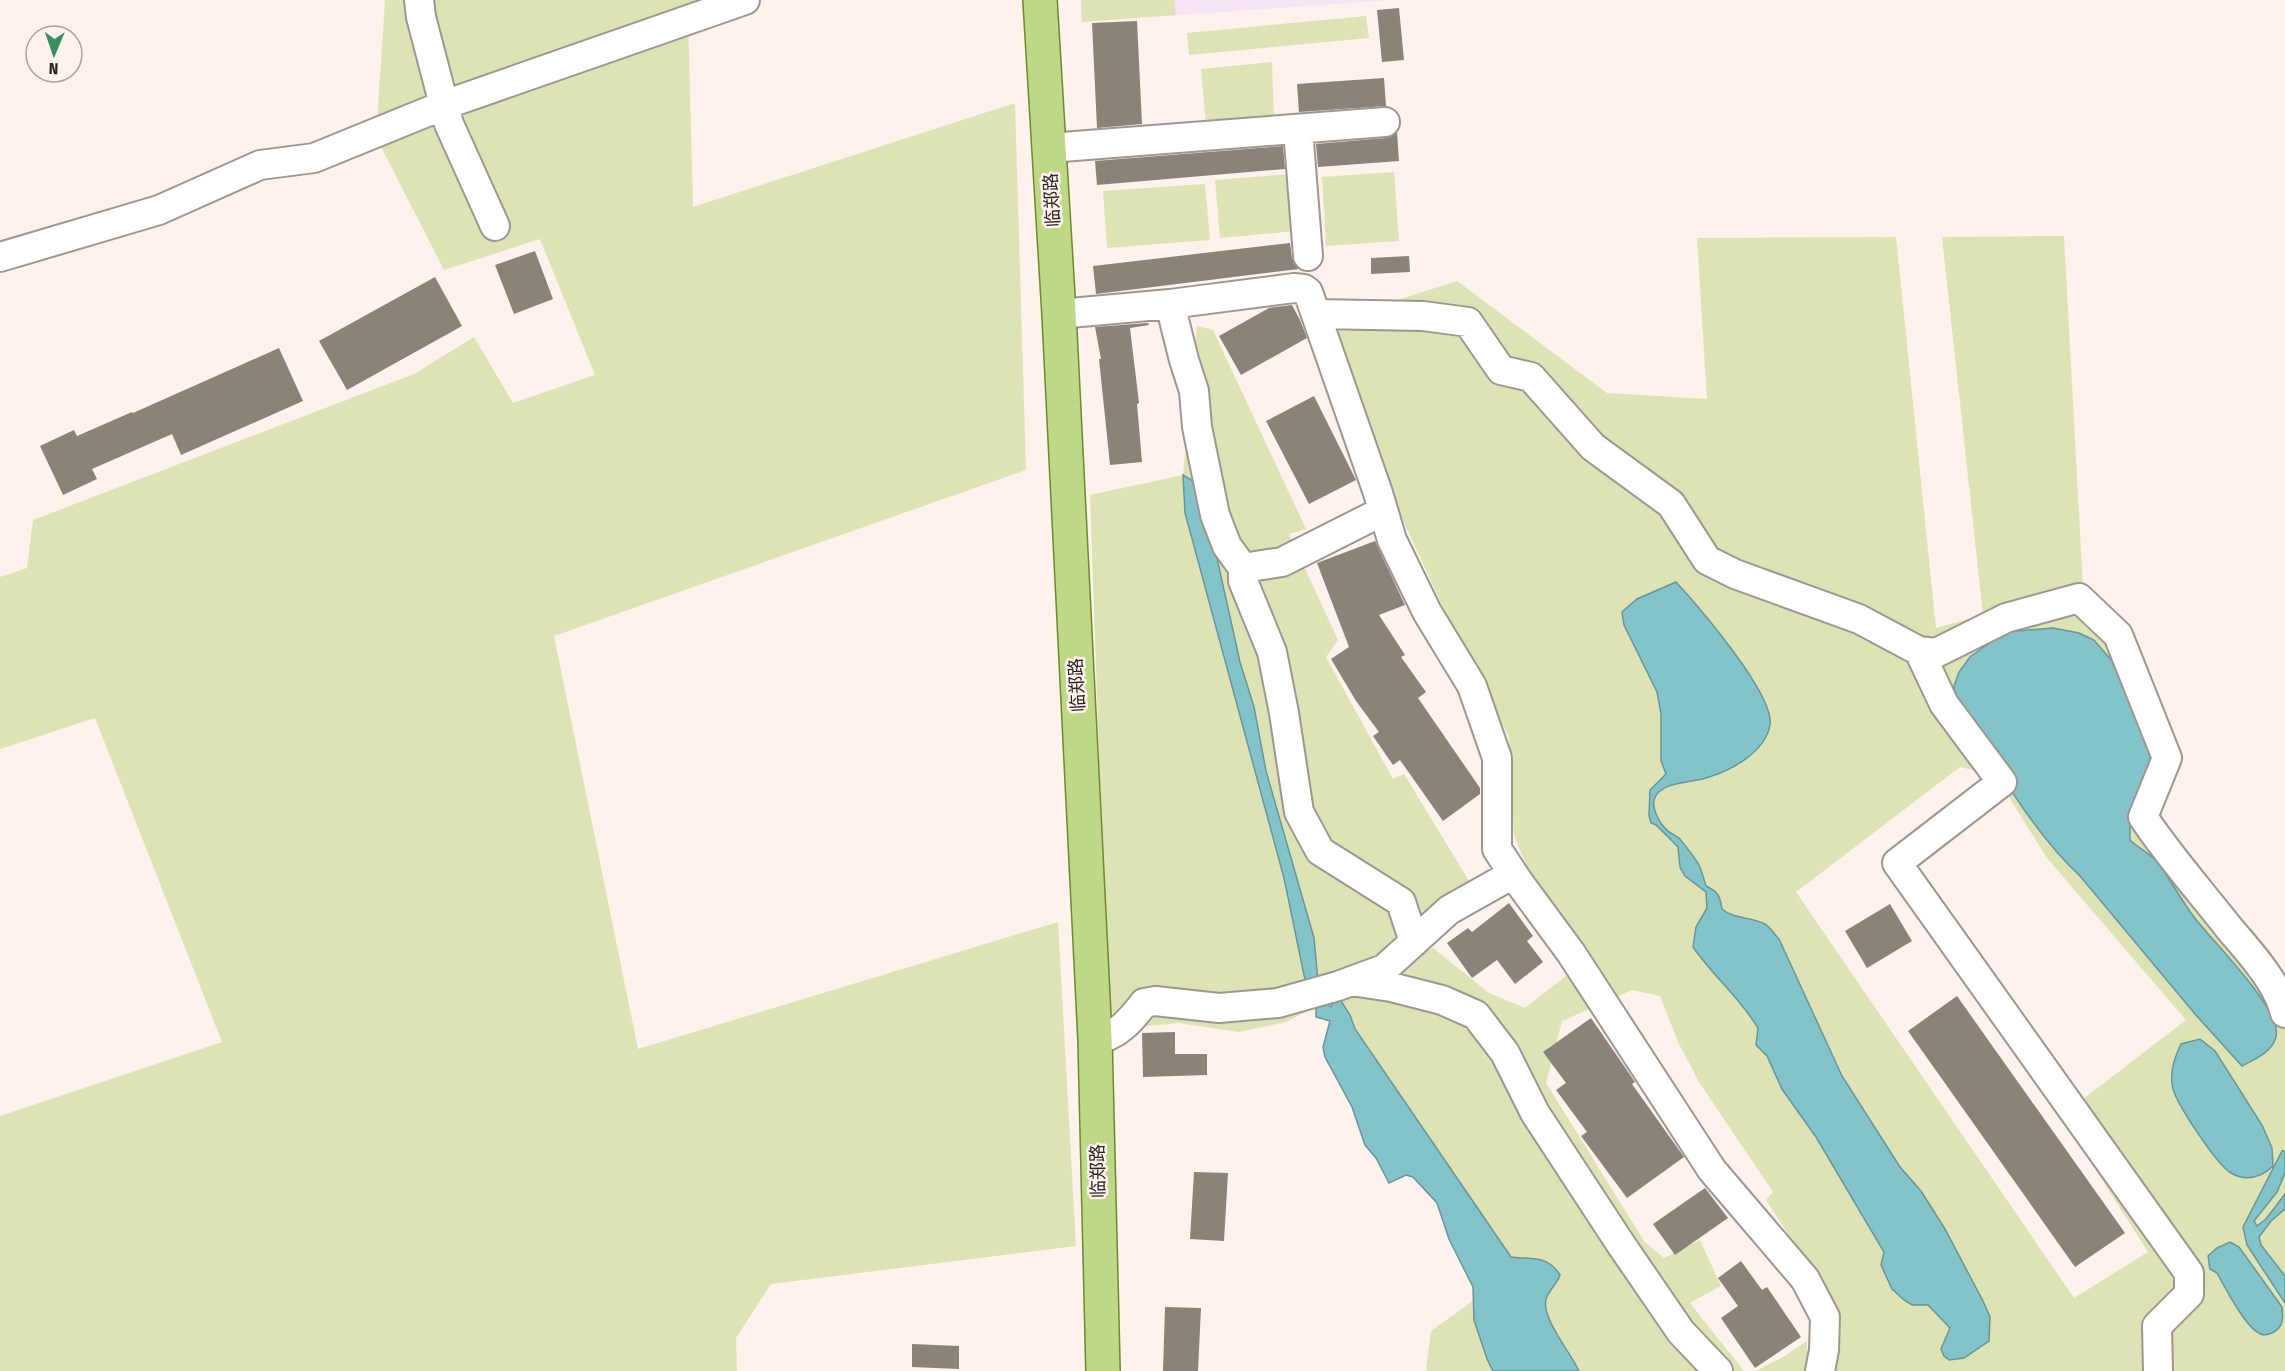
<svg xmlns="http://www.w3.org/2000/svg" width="2285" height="1371" font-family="'Fira Sans Condensed','Noto Sans SC',sans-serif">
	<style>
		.education { fill: #f7e4f5 }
		.green { fill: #dee3b6; fill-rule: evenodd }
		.water { fill: #82c4ca; stroke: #689598; stroke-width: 1.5 }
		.building { fill: #89837a }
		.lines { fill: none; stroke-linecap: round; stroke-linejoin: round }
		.minor-casing { stroke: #9f9690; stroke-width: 32 }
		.major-casing { stroke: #6e8930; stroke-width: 36 }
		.minor { stroke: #fff; stroke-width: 28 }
		.major { stroke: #bed887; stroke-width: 33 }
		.labels { text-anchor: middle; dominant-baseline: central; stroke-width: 5; stroke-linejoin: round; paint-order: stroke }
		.street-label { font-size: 18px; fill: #2a2623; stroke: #fdf2ec }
	</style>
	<rect width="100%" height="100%" fill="#fdf2ec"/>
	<path class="education" d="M 1081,0 L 1389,0 L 1082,22 Z"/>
	<path class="green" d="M 385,0 L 719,0 L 688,13 L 693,207 L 1015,103 L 1026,470 L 554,636 L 638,1049 L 1058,922 L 1076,1246 L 771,1284 L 736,1338 L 737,1371 L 0,1371 L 0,1116 L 222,1042 L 95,718 L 0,749 L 0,577 L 27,568 L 33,520 L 414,374 L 474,337 L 513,403 L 595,375 L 540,239 L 444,270 L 376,137 Z
		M 1081,0 L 1174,0 L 1176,15 L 1082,22 Z
		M 1366,16 L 1369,38 L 1189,55 L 1187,33 Z
		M 1272,62 L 1274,119 L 1206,125 L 1201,69 Z
		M 1394,172 L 1399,241 L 1326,246 L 1322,177 Z
		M 1291,174 L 1296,231 L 1220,238 L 1215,180 Z
		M 1205,184 L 1210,240 L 1107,248 L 1103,191 Z
		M 2064,236 L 2083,587 L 2175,754 L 2161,805 L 2163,825 L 2270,951 L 2285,988 L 2285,1371 L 1832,1371 L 1826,1293 L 1766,1200 L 1773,1192 L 1699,1082 L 1678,1042 L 1660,996 L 1632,990 L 1562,1021 L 1546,1083 L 1644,1241 L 1664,1258 L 1700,1240 L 1721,1286 L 1690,1303 L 1744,1371 L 1427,1371 L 1426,1368 L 1431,1331 L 1474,1300 L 1511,1257 L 1355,1029 L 1350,1015 L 1334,1000 L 1433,948 L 1489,993 L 1525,1008 L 1572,971 L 1514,836 L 1509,738 L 1491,698 L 1448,618 L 1384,479 L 1338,343 L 1341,318 L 1457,281 L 1607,393 L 1707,399 L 1697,238 L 1896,237 L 1936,628 L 1983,615 L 1942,237 ZM 1960,767 L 1995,775 L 2047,858 L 2186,1020 L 2061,1116 L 2148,1252 L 2074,1298 L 1796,892 Z
		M 1197,326 L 1213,330 L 1306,529 L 1289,534 L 1338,640 L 1326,657 L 1393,779 L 1404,774 L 1469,881 L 1437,911 L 1383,955 L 1318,981 L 1314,938 L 1266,771 L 1254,707 L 1184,475 L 1185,513 L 1284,878 L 1311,1009 L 1286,1022 L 1239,1032 L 1178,1023 L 1138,1027 L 1108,1010 L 1090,495 L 1183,475 Z
		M 1807,1341 L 1807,1371 L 1756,1371 L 1783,1357 Z"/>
	<path class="water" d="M 1183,475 L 1193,481 L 1205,504 L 1240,662 L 1254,707 L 1266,771 L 1314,938 L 1318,981 L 1324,1004 L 1311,1009 L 1284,878 L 1185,513 Z
		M 1676,582 C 1698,606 1775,695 1770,725 C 1765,753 1730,771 1706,778 C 1692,783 1659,781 1654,800 C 1652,808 1659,822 1665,828 C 1669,833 1675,835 1680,839 C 1686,847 1694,856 1699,865 C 1702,871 1704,880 1706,886 C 1719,892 1720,897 1722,909 C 1735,920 1750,916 1765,924 C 1770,927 1774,934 1779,939 L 1842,1076 L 1900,1167 L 1921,1191 L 1945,1229 L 1983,1301 L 1990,1317 L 1989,1341 L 1964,1358 L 1949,1360 L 1944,1356 L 1941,1349 L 1950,1328 L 1928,1305 L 1912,1305 L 1904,1300 L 1892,1289 L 1881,1265 L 1884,1252 L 1816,1137 L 1782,1089 L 1767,1056 L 1756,1045 L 1758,1028 C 1740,998 1713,976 1693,947 L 1696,927 L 1707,908 L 1706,892 L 1685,876 L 1680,867 L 1678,847 L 1656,825 L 1651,823 L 1649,816 L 1650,790 L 1666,774 L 1661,761 L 1661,714 L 1657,692 L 1624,625 L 1622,612 L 1637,599 Z
		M 2053,628 L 2079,633 L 2094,640 L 2112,661 L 2148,749 L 2152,765 L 2130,824 L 2130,840 C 2138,848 2151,854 2158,863 C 2171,880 2181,900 2194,917 C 2211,940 2283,1010 2276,1037 C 2272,1052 2255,1059 2242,1066 L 2195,1014 L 2080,876 C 2028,827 1993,760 1955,700 L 1954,686 L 1959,672 L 1970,657 L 2005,632 Z
		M 1334,1000 L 1341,1001 L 1350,1015 L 1355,1029 L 1511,1257 C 1531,1260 1547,1254 1560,1275 C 1557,1284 1549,1290 1546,1299 C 1541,1318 1571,1353 1579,1371 L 1493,1371 L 1487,1359 L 1474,1320 L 1473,1287 L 1449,1239 L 1437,1203 L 1413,1177 L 1406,1175 L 1389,1183 L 1376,1158 L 1365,1145 L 1352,1107 L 1325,1057 L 1323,1047 L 1330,1021 L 1316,1017 L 1316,1008 L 1326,1004 L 1331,1007 Z
		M 2200,1039 L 2215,1051 L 2262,1125 L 2272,1148 L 2273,1166 C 2262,1177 2246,1182 2231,1173 C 2217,1165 2178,1106 2173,1089 C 2169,1073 2174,1058 2181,1044 Z
		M 2282,1151 L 2285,1151 L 2285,1173 L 2277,1192 L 2254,1221 L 2257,1226 L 2266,1219 L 2285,1194 L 2285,1209 L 2271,1221 L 2259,1237 L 2261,1245 L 2285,1276 L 2285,1303 L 2247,1245 L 2243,1227 Z
		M 2230,1242 L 2239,1247 L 2282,1307 C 2283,1317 2284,1326 2274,1332 C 2270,1334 2265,1336 2261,1334 C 2246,1329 2225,1287 2217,1273 L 2210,1269 L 2208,1256 L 2217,1248 Z"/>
	<path class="building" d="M 1399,8 L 1404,60 L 1382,62 L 1377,10 Z
		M 1137,21 L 1142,124 L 1097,128 L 1092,23 Z
		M 1384,78 L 1386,106 L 1299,112 L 1297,84 Z
		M 1397,132 L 1399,161 L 1318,167 L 1316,144 L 1386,138 Z
		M 1283,146 L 1285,169 L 1097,185 L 1095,161 Z
		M 1290,243 L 1292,258 L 1299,269 L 1096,294 L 1093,266 Z
		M 535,251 L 553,299 L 514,314 L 495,265 Z
		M 1409,256 L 1410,272 L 1371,274 L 1371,258 Z
		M 435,277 L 462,326 L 347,390 L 319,341 Z
		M 1292,305 L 1300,320 L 1307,338 L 1241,375 L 1219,336 L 1269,308 Z
		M 1148,323 L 1149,325 L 1130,328 L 1139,403 L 1137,404 L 1142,462 L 1110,465 L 1099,359 L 1101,359 L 1095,327 Z
		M 279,348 L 303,401 L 181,455 L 172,434 L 92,469 L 97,479 L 63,495 L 40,446 L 74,430 L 77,436 L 132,412 L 133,413 Z
		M 1314,396 L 1356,480 L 1309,504 L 1266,421 Z
		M 1375,541 L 1405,605 L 1379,615 L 1405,655 L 1401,657 L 1426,692 L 1418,698 L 1480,788 L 1480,794 L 1443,821 L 1400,760 L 1393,765 L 1373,736 L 1379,732 L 1356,701 L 1331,659 L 1349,647 L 1317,563 Z
		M 1509,903 L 1533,936 L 1527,941 L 1543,962 L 1515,984 L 1497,960 L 1472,978 L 1447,943 L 1468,928 L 1472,932 Z
		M 1890,904 L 1912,941 L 1867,968 L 1845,931 Z
		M 1957,996 L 2125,1233 L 2075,1267 L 1908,1031 Z
		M 1591,1018 L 1635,1082 L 1632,1084 L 1684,1157 L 1627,1198 L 1581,1136 L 1587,1132 L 1556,1090 L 1566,1083 L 1543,1052 Z
		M 1175,1032 L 1175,1054 L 1207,1054 L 1207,1075 L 1143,1077 L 1142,1033 Z
		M 1194,1172 L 1228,1173 L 1224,1241 L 1190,1239 Z
		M 1705,1188 L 1728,1218 L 1675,1255 L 1653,1224 Z
		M 1741,1261 L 1762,1290 L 1767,1287 L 1801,1337 L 1755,1368 L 1721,1318 L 1738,1306 L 1718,1278 Z
		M 1165,1307 L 1201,1308 L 1198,1371 L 1163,1371 Z
		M 912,1344 L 959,1346 L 959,1369 L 912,1367 Z"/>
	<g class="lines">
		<g class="minor-casing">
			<path id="minor" d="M 419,0 L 421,17 L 449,124 L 495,226
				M 1298,129 L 1308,256
				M 1049,148 L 1385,122
				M 0,257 L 159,210 L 260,165 L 314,158 L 444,105 L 745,0
				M 1170,304 L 1184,360 L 1194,391 L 1197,427 L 1215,515 L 1227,546 L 1243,568 L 1282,562 L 1383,511
				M 1059,314 L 1170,304 L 1294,288 L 1304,289 L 1308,292 L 1378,493 L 1392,540 L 1427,612 L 1472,686 L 1497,758 L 1497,849 L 1518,881 L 1571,953 L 1712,1170 L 1805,1279 L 1825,1317 L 1824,1350 L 1820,1371
				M 1317,314 L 1423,316 L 1468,322 L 1501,370 L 1531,377 L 1593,447 L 1671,504 L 1707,560 L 1735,574 L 1859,619 L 1919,651 L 1936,653 L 2006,618 L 2079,598 L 2118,635 L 2167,758 L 2143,817 C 2169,856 2200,891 2229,928 C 2249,952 2277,981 2285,1013
				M 1243,568 L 1243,581 L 1272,652 L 1284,713 L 1299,812 L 1320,851 L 1401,902 L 1414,942
				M 1919,651 L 1944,704 L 2002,782 L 1897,863 L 2189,1273 L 2189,1294 L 2157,1326 L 2158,1371
				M 1351,981 L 1391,987 L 1442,1000 L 1476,1015 L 1505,1053 L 1535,1113 L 1620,1243 L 1681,1332 L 1718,1371
				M 1095,1039 C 1116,1038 1132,1019 1144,1003 L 1155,1001 L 1219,1008 L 1278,1003 L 1338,986 L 1384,969 L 1449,910 L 1513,874"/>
		</g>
		<g class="major-casing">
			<path id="major" d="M 1040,0 L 1059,314 L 1095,1039 L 1103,1371"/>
		</g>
		<use href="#minor" class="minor"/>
		<use href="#major" class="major"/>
	</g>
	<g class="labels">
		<g class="street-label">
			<text transform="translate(1052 200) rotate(-93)">临郑路</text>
			<text transform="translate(1077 685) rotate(-93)">临郑路</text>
			<text transform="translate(1098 1171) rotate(-91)">临郑路</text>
		</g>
	</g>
	<g transform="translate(54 54) rotate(182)"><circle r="28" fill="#fdf2ec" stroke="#a9a09c" stroke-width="1.5"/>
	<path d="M0-4.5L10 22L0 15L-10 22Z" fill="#398f63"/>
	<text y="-9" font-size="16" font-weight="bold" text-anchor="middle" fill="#2a2623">N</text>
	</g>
</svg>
